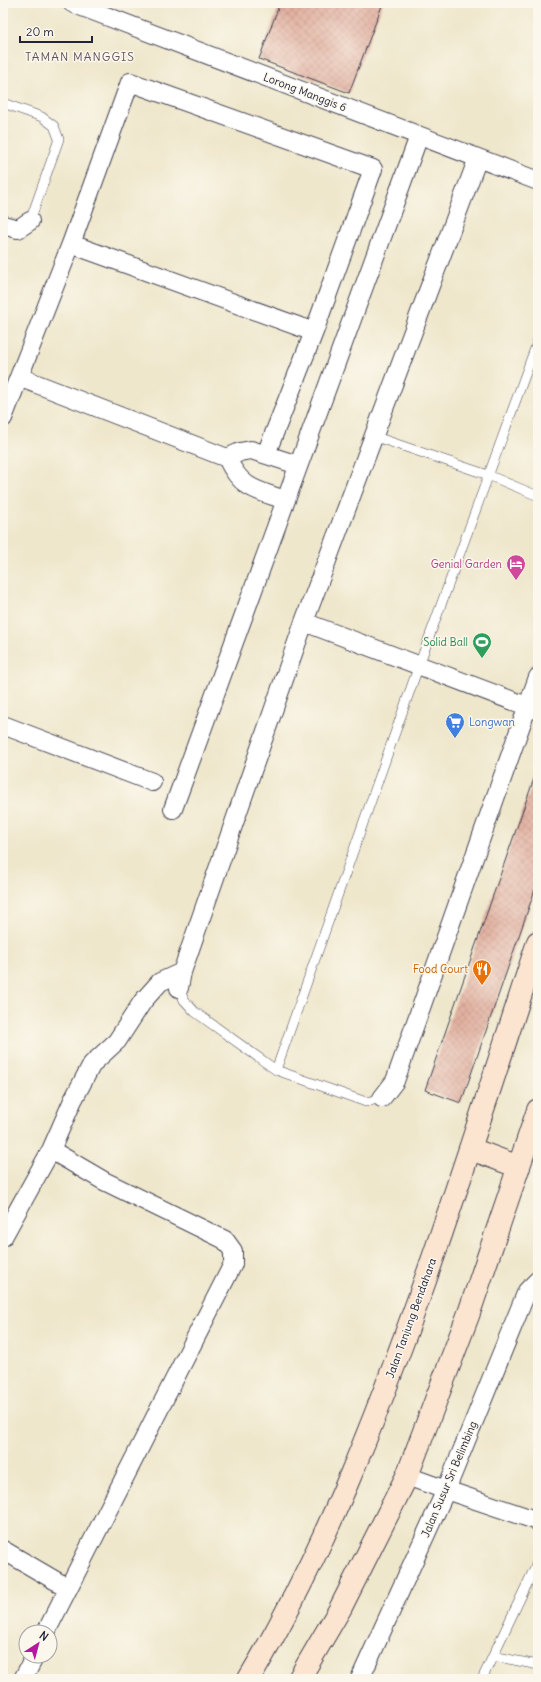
<svg xmlns="http://www.w3.org/2000/svg" width="541" height="1682" font-family="Delius,sans-serif">
	<style>
		.building { fill: url(#building-cross-hatch) }
		.lines { fill: none; stroke-linecap: round; stroke-linejoin: round }
		.service-casing { stroke: #414051; stroke-width: 10 }
		.minor-casing { stroke: #414051; stroke-width: 20 }
		.secondary-casing { stroke: #414051; stroke-width: 24 }
		.service { stroke: #fff; stroke-width: 9 }
		.minor { stroke: #fff; stroke-width: 18 }
		.secondary { stroke: #fce5d0; stroke-width: 22 }
		.labels { text-anchor: middle; dominant-baseline: central; stroke-width: 3; stroke-linejoin: round; paint-order: stroke }
		.street-label { font-size: 11px; fill: #22223b; stroke: #fbf7ec }
		.hotel-label { font-size: 11px; fill: #b23c85; stroke: #fbf7ec; text-anchor: end }
		.leisure-label { font-size: 11px; fill: #27864d; stroke: #fbf7ec; text-anchor: end }
		.shop-label { font-size: 11px; fill: #366cbe; stroke: #fbf7ec; text-anchor: start }
		.food-label { font-size: 11px; fill: #c56008; stroke: #fbf7ec; text-anchor: end }
		.neighbourhood-label { font-size: 12px; letter-spacing: 1px; fill: #65545e; stroke: #fbf7ec }
	</style>
	<defs>
		<pattern id="building-cross-hatch" width="8" height="8" patternUnits="userSpaceOnUse"><rect width="8" height="8" fill="#e2b1a0"/><path d="M0 0l8 8M0 8l8-8" fill="none" stroke="#c2988b"/></pattern>
	</defs>
	<rect width="100%" height="100%" fill="#fbf7ec"/>
	<filter id="ink" filterUnits="userSpaceOnUse"><feTurbulence type="fractalNoise" baseFrequency=".025" numOctaves="2"/><feDisplacementMap in="SourceGraphic" scale="8" xChannelSelector="R" yChannelSelector="G"/><feConvolveMatrix kernelMatrix="1 2 1 2 8 2 1 2 1" color-interpolation-filters="sRGB"/></filter>
	<filter id="wash" filterUnits="userSpaceOnUse"><feTurbulence type="fractalNoise" baseFrequency=".012" numOctaves="4" result="noise"/><feDisplacementMap in="SourceGraphic" scale="16" xChannelSelector="R" yChannelSelector="G"/><feGaussianBlur stdDeviation="0.9" result="paint"/><feColorMatrix in="noise" values="0 0 0 0 0 0 0 0 0 0 0 0 0 0 0 0 0 1.4 0 .05"/><feComposite in="paint" operator="in"/></filter>
	<g filter="url(#wash)">
		<rect width="100%" height="100%" fill="#efe7cc"/>
		<g id="blocks">
			<path class="building" d="M 280,3 L 383,3 L 349,93 L 259,59 Z
				M 538,767 L 538,881 L 461,1103 L 425,1090 Z"/>
		</g>
	</g>
	<g filter="url(#ink)">
		<use href="#blocks" fill-opacity="0" stroke="#414051" stroke-width="1"/>
		<g class="lines">
			<g class="service-casing">
				<path id="service" d="M 3,103 L 42,117 L 54,126 L 59,139 L 30,221
					M 373,436 L 488,475 L 538,496
					M 179,988 L 184,1000 L 195,1012 L 276,1070 L 366,1102 L 382,1098
					M 276,1070 L 419,665 L 538,340
					M 493,1656 L 538,1665
					M 482,1679 L 538,1561"/>
			</g>
			<g class="minor-casing">
				<path id="minor" d="M 72,3 L 538,181
					M 3,225 L 18,229 L 30,221
					M 71,244 L 314,332 L 266,454
					M 19,377 L 227,458 C 241,489 256,490 285,500
					M 3,418 L 71,244 L 130,82 L 373,169 L 314,332
					M 227,458 L 240,452 L 251,450 L 298,465
					M 304,622 L 537,710
					M 3,725 L 152,782
					M 173,809 L 419,136
					M 179,988 L 182,972 L 304,622 L 478,158
					M 382,1098 L 395,1081 L 538,677
					M 3,1237 L 51,1150 L 73,1100 L 92,1064 L 117,1041 L 143,1001 L 160,982 L 182,972
					M 407,1476 L 446,1490 L 538,1521
					M 3,1550 L 68,1588
					M 46,1632 L 233,1264 L 233,1251 L 225,1240 L 104,1181 L 51,1150
					M 23,1679 L 35,1656
					M 360,1679 L 446,1490 L 527,1291 L 538,1280"/>
			</g>
			<g class="secondary-casing">
				<path id="secondary" d="M 471,1149 L 519,1167
					M 249,1679 C 324,1553 377,1416 426,1278 C 465,1167 501,1054 538,942
					M 299,1679 L 340,1609 L 407,1476 L 469,1313 L 538,1110"/>
			</g>
			<use href="#service" class="service"/>
			<use href="#minor" class="minor"/>
			<use href="#secondary" class="secondary"/>
		</g>
	</g>
	<defs>
		<g id="hotel-pin" transform="scale(1)"><path d="M0 17L-7.5 6A9.5 9.5 0 1 1 7.5 6Z" fill="#d1479c" stroke="#fbf7ec"/><path d="M-6-4.5h1.5V1H6V5H4.5V3h-9V5H-6ZM-4 0a1.8 1.8 0 1 1 3.6 0ZM.5 0V-2.5h3Q6-2.5 6 0Z" fill="#fff"/></g>
		<g id="stadium-pin" transform="scale(1)"><path d="M0 17L-7.5 6A9.5 9.5 0 1 1 7.5 6Z" fill="#2e9e5b" stroke="#fbf7ec"/><path d="M0-5a6.5 5 0 1 0 0 10a6.5 5 0 1 0 0-10ZM-3.5-1.8h7v3.6h-7Z" fill="#fff"/></g>
		<g id="supermarket-pin" transform="scale(1)"><path d="M0 17L-7.5 6A9.5 9.5 0 1 1 7.5 6Z" fill="#3f7fe0" stroke="#fbf7ec"/><path d="M-6-5.5h2.5l.6 2H6L4.5 2H-2.5L-4.4-4H-6ZM-1.5 3.2a1.3 1.3 0 1 0 .1 0ZM3 3.2a1.3 1.3 0 1 0 .1 0Z" fill="#fff"/></g>
		<g id="restaurant-pin" transform="scale(1)"><path d="M0 17L-7.5 6A9.5 9.5 0 1 1 7.5 6Z" fill="#e8710a" stroke="#fbf7ec"/><path d="M-5-6h1v4h1v-4h1v4h1v-4h1v5L-1.5 .5V6h-2V.5L-5-1ZM5-6V6H3V1.5H1.5Q1.5-4 5-6Z" fill="#fff"/></g>
	</defs>
	<g fill-rule="evenodd">
		<use href="#hotel-pin" x="516" y="564"/>
		<use href="#stadium-pin" x="482" y="642"/>
		<use href="#supermarket-pin" x="455" y="722"/>
		<use href="#restaurant-pin" x="482" y="969"/>
	</g>
	<g class="labels">
		<g class="street-label">
			<text transform="translate(305 92) rotate(21)">Lorong Manggis 6</text>
			<text transform="translate(411 1318) rotate(-70)">Jalan Tanjung Bendahara</text>
			<text transform="translate(449 1479) rotate(-67)">Jalan Susur Sri Belimbing</text>
		</g>
		<g class="hotel-label">
			<text x="502" y="564">Genial Garden</text>
		</g>
		<g class="leisure-label">
			<text x="468" y="642">Solid Ball</text>
		</g>
		<g class="shop-label">
			<text x="469" y="722">Longwan</text>
		</g>
		<g class="food-label">
			<text x="468" y="969">Food Court</text>
		</g>
		<g class="neighbourhood-label">
			<text x="80" y="56">TAMAN MANGGIS</text>
		</g>
	</g>
	<rect width="541" height="1682" fill="none" stroke="#fbf7ec" stroke-width="16"/>
	<g transform="translate(38 1644) rotate(36)"><circle r="19" fill="#fbf7ec" stroke="#a4a2a5"/>
	<path d="M0-3L7 15L0 10L-7 15Z" fill="#b5179e"/>
	<text y="-6" font-size="11" font-weight="bold" text-anchor="middle" fill="#22223b">N</text>
	</g>
	<path d="M20 36v6h72v-6" fill="none" stroke="#22223b" stroke-width="2"/>
	<text x="26" y="36" font-size="12" fill="#22223b" stroke="#fbf7ec" stroke-width="3" paint-order="stroke">20 m</text>
</svg>
